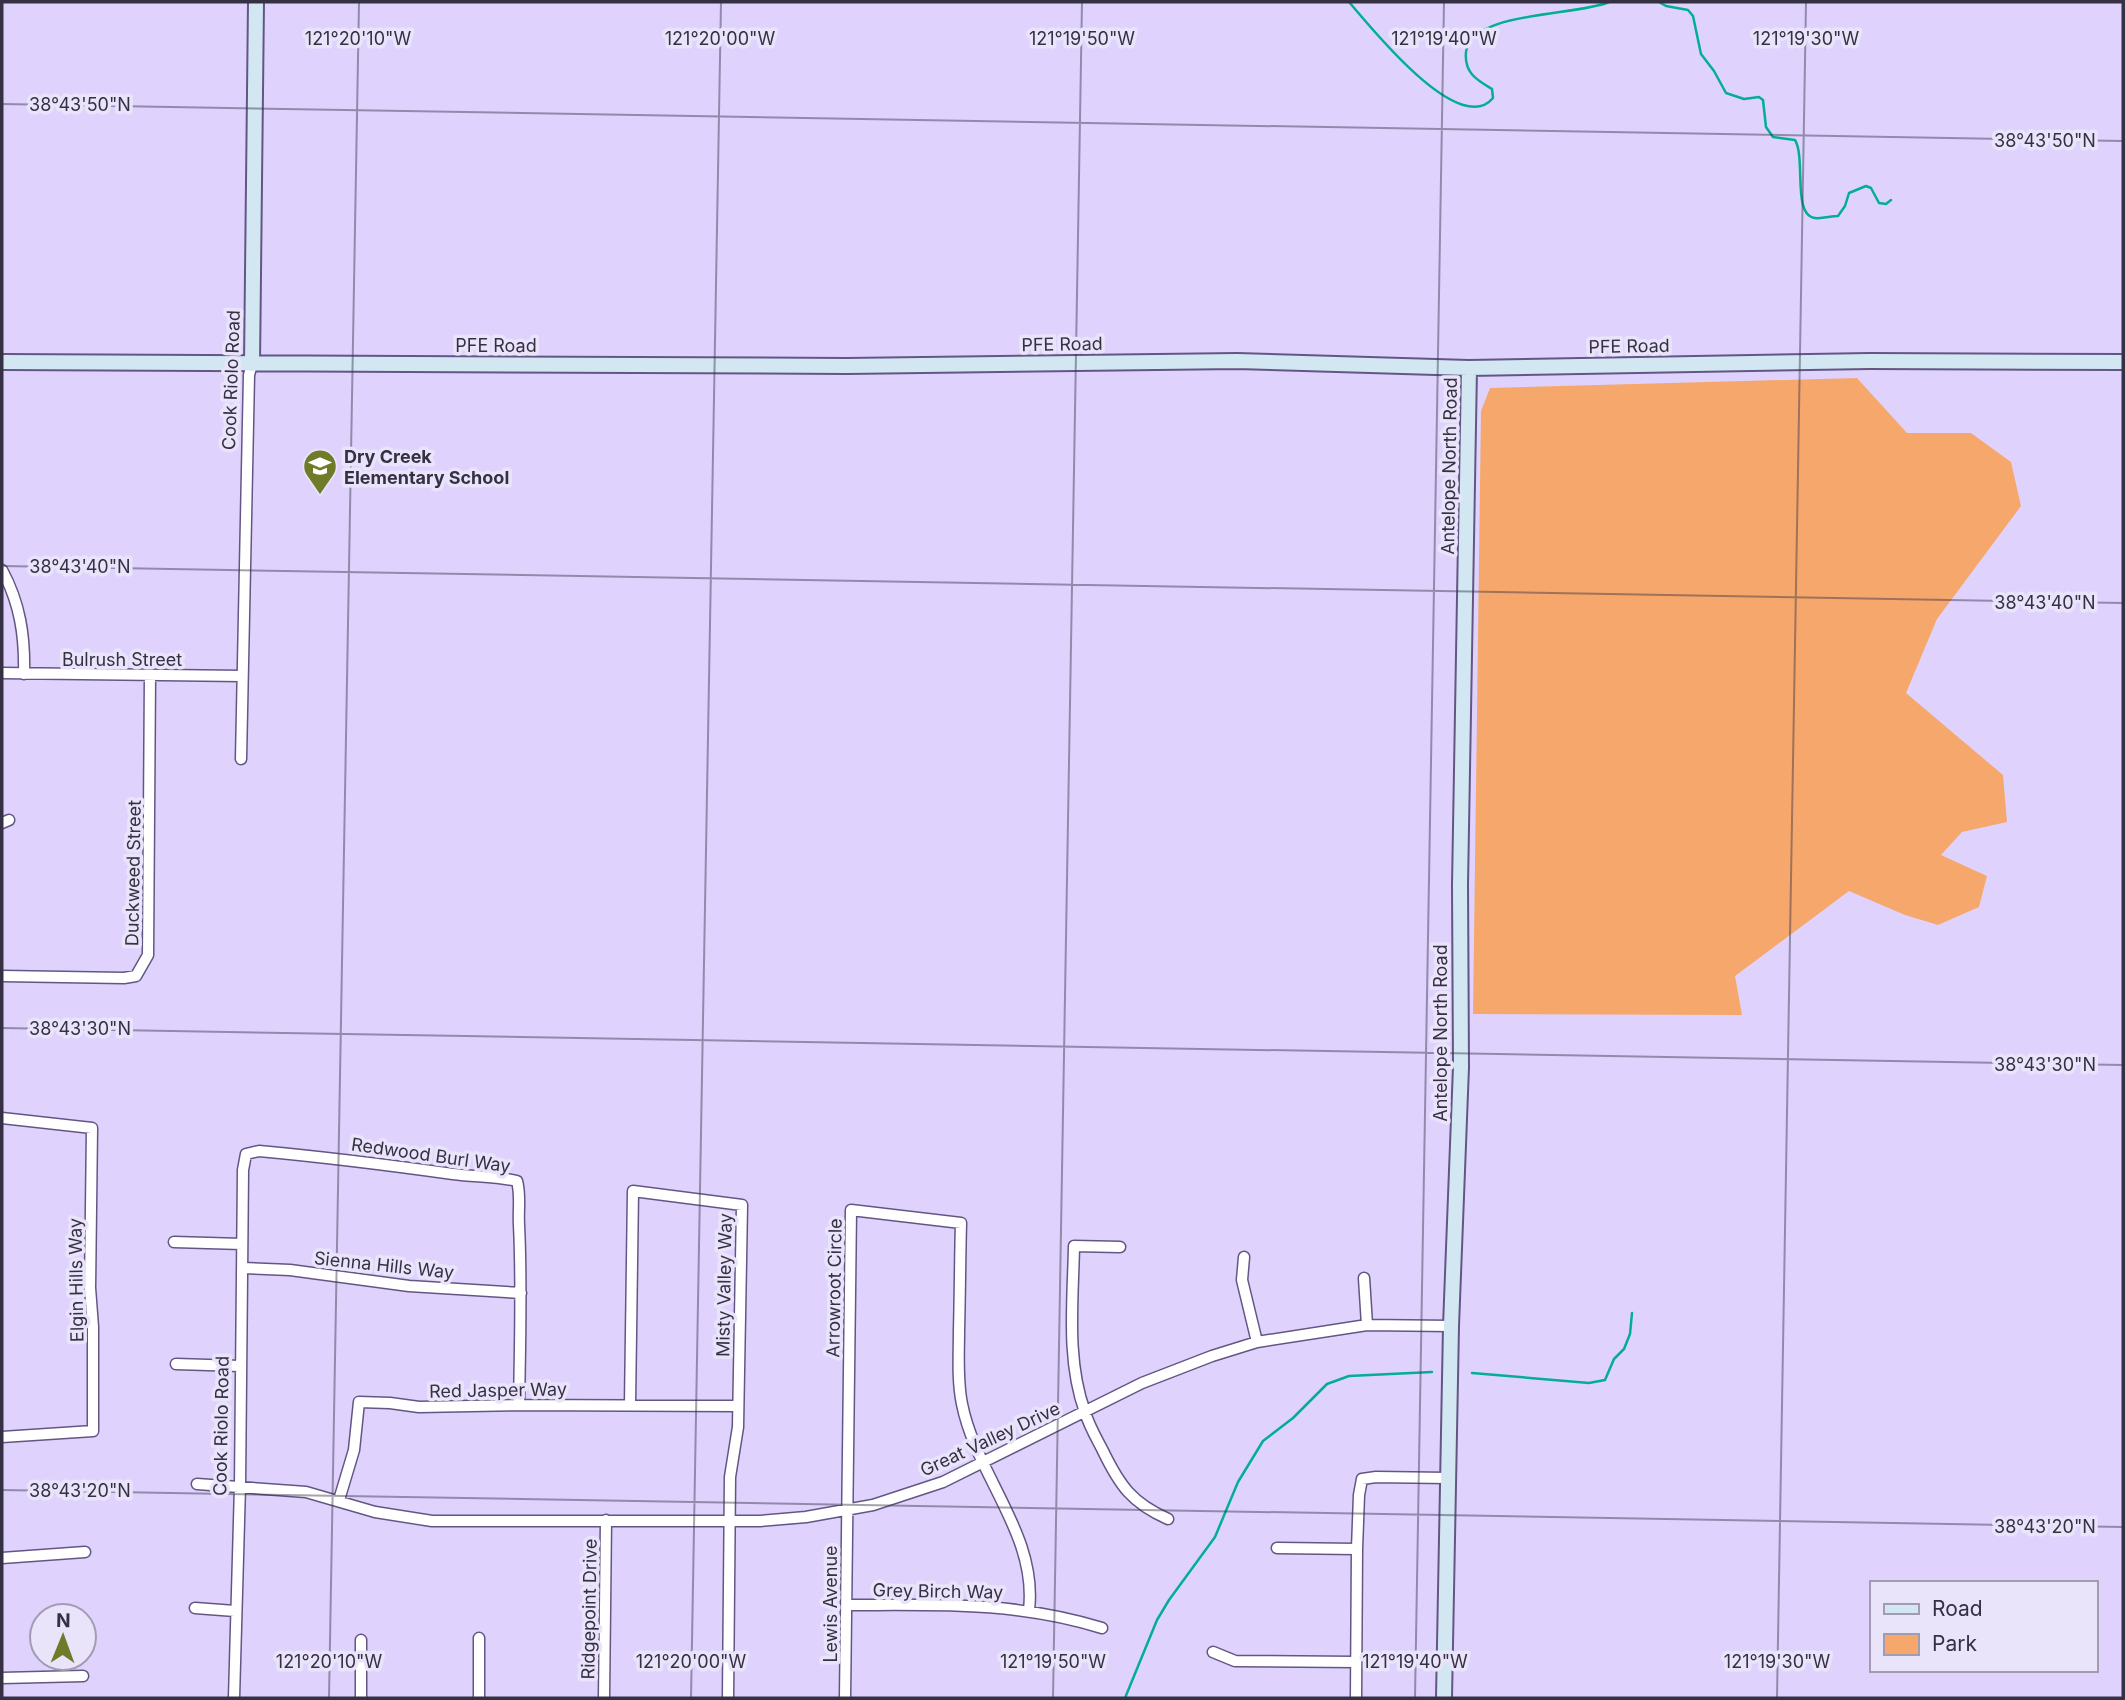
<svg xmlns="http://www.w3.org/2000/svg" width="2125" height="1700" font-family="Inter,sans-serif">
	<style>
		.green { fill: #f6a86c }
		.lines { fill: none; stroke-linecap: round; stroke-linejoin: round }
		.stream { stroke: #03ae95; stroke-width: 2.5 }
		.street-casing { stroke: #645684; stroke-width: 13 }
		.secondary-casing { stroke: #645684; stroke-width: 18 }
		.street { stroke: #fff; stroke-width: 10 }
		.secondary { stroke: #d3e7f3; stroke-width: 14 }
		.ticks { fill: none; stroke: #363045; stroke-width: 2; stroke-opacity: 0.45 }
		.labels { text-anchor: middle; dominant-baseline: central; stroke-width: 7; stroke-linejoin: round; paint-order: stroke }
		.street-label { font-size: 18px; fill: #363045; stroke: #eae4fa }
		.poi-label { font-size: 18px; font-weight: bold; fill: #363045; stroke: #eae4fa; text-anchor: start }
		.ticks-label { font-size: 18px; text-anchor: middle; fill: #363045; stroke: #eae4fa; stroke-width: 7; stroke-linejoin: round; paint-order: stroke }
	</style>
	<rect width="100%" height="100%" fill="#dfd3fe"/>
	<path class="green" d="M 1857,378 L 1907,433 L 1971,433 L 2011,462 L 2021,506 L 1937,619 L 1906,693 L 2003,775 L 2007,822 L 1962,832 L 1941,855 L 1987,876 L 1979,907 L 1938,925 L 1905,915 L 1849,891 L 1735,976 L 1742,1015 L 1473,1014 L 1481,411 L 1490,388 Z"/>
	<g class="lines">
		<path class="stream" d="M 1349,2 C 1369,25 1459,139 1493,98 L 1492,89 C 1477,80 1464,73 1466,52 C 1470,11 1578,16 1609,2
			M 1659,2 L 1666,6 L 1688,10 L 1693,16 L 1701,54 L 1714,71 L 1726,93 L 1744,99 L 1759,97 L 1763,100 L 1766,127 L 1773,137 L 1795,140 C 1806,158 1792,216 1815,218 C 1822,219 1831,216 1838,216 L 1845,206 L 1849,193 L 1866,186 L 1871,188 L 1879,203 L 1886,204 L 1891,200
			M 1472,1373 L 1589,1383 L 1605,1380 L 1614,1359 L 1624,1349 L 1630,1334 L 1632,1313
			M 1125,1698 L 1157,1620 L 1169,1600 L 1215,1537 L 1238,1482 L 1263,1441 L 1293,1418 L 1327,1384 L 1349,1376 L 1432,1372"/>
		<g class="street-casing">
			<path id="street" d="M 2,570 C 20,603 25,636 24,674
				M 2,673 L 242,676
				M 241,759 L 249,375 L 252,364
				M 2,823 L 9,820
				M 2,976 L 124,978 L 136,976 L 148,955 L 150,675
				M 2,1118 L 92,1128 L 90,1288 L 93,1327 L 93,1431 L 2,1437
				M 174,1242 L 242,1244
				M 1120,1247 L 1074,1246 C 1073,1301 1066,1360 1085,1412 C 1089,1426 1097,1439 1103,1451 C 1120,1486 1132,1503 1168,1519
				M 1244,1257 L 1242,1280 L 1257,1342
				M 243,1268 L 290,1270 L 409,1286 L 521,1293
				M 1364,1278 L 1367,1325
				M 176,1364 L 240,1366
				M 630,1405 L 633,1191 L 742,1205 L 738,1427 L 730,1477 L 728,1698
				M 197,1484 L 306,1492 L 375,1512 L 432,1521 L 760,1521 L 806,1517 L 873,1505 L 943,1482 L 1142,1383 L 1212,1356 L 1257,1342 L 1367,1325 L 1451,1326
				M 339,1500 L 354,1450 L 359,1402 L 390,1403 L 419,1407 L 519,1405 L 738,1406
				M 1277,1548 L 1357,1549
				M 2,1558 L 85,1552
				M 846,1605 C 935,1605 1016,1601 1102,1628
				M 195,1608 L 235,1611
				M 361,1640 L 361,1698
				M 1213,1652 L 1235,1661 L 1356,1662
				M 2,1678 L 83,1676
				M 234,1698 L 240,1486 L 243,1170 L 246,1154 L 259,1151 C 324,1157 388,1165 453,1174 C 474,1177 496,1176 517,1181 C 521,1196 518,1209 519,1225 C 522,1285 520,1344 519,1405
				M 479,1698 L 479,1638
				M 604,1698 L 606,1520
				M 845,1698 L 851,1210 L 961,1223 C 960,1258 960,1294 959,1330 C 959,1354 957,1380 962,1404 C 976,1475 1038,1535 1029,1610
				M 1356,1698 L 1357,1549 L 1359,1495 L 1362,1479 L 1376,1477 L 1448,1478"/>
		</g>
		<g class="secondary-casing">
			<path id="secondary" d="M 2,362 L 847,366 L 1237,361 L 1469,368 L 1870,361 L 2123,362
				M 252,364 L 256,2
				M 1444,1698 L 1451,1326 L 1461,1067 L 1460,885 L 1469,368"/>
		</g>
		<use href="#street" class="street"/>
		<use href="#secondary" class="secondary"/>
	</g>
	<path class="ticks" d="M 2,104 L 2123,141M 2,566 L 2123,603M 2,1028 L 2123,1065M 2,1490 L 2123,1527M 329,1698 L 359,2M 691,1698 L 721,2M 1053,1698 L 1082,2M 1415,1698 L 1444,2M 1777,1698 L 1806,2"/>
	<defs>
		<g id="school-pin" transform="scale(1.75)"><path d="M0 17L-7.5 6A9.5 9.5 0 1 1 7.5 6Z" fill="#6f7b28" stroke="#eae4fa"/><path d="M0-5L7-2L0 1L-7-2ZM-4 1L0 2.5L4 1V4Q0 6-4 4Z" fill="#fff"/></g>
	</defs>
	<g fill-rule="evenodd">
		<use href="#school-pin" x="320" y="466"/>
	</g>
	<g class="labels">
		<g class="street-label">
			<text transform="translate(1062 344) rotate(-1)">PFE Road</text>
			<text x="496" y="345">PFE Road</text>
			<text transform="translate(1629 346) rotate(-1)">PFE Road</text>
			<text transform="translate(231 380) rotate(-88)">Cook Riolo Road</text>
			<text transform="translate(1449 466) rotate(-89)">Antelope North Road</text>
			<text x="122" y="659">Bulrush Street</text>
			<text transform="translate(133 873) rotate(-89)">Duckweed Street</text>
			<text transform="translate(1440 1033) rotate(-90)">Antelope North Road</text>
			<text transform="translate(431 1155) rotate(8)">Redwood Burl Way</text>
			<text transform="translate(384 1265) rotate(6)">Sienna Hills Way</text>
			<text transform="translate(76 1280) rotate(-91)">Elgin Hills Way</text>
			<text transform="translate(724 1285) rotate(-89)">Misty Valley Way</text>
			<text transform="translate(834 1288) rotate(-89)">Arrowroot Circle</text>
			<text transform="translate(498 1390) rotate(-1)">Red Jasper Way</text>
			<text transform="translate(221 1426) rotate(-89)">Cook Riolo Road</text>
			<text transform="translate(990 1439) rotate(-25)">Great Valley Drive</text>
			<text transform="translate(938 1591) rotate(1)">Grey Birch Way</text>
			<text transform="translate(830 1604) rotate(-90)">Lewis Avenue</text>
			<text transform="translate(589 1609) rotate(-89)">Ridgepoint Drive</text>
		</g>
		<g class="poi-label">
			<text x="344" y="456">Dry Creek<tspan x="344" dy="21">Elementary School</tspan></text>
		</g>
	</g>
	<g class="ticks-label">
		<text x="358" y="45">121°20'10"W</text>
		<text x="720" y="45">121°20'00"W</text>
		<text x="1082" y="45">121°19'50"W</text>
		<text x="1444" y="45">121°19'40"W</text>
		<text x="1806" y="45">121°19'30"W</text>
		<text x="80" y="111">38°43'50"N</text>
		<text x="2045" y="147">38°43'50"N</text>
		<text x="80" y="573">38°43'40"N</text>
		<text x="2045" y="609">38°43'40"N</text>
		<text x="80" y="1035">38°43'30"N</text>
		<text x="2045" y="1071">38°43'30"N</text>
		<text x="80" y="1497">38°43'20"N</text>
		<text x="2045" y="1533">38°43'20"N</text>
		<text x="329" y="1668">121°20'10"W</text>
		<text x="691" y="1668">121°20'00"W</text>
		<text x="1053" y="1668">121°19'50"W</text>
		<text x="1415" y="1668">121°19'40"W</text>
		<text x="1777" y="1668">121°19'30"W</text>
	</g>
	<rect width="2125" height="1700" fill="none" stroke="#363045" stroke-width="7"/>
	<rect x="1870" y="1581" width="228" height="91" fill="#eae4fa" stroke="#a29cb2" stroke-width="2"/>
	<rect x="1884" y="1604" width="35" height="10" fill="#d3e7f3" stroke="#a29cb2" stroke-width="2"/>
	<text x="1932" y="1616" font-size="21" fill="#363045">Road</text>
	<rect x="1884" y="1634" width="35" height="21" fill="#f6a86c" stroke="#a29cb2" stroke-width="2"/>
	<text x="1932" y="1651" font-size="21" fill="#363045">Park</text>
	<g transform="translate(63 1637) rotate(1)"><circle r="33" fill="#eae4fa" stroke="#a29cb2" stroke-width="2"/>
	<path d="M0-5L12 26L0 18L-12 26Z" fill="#6f7b28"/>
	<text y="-10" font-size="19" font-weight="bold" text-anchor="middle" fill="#363045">N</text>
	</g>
</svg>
